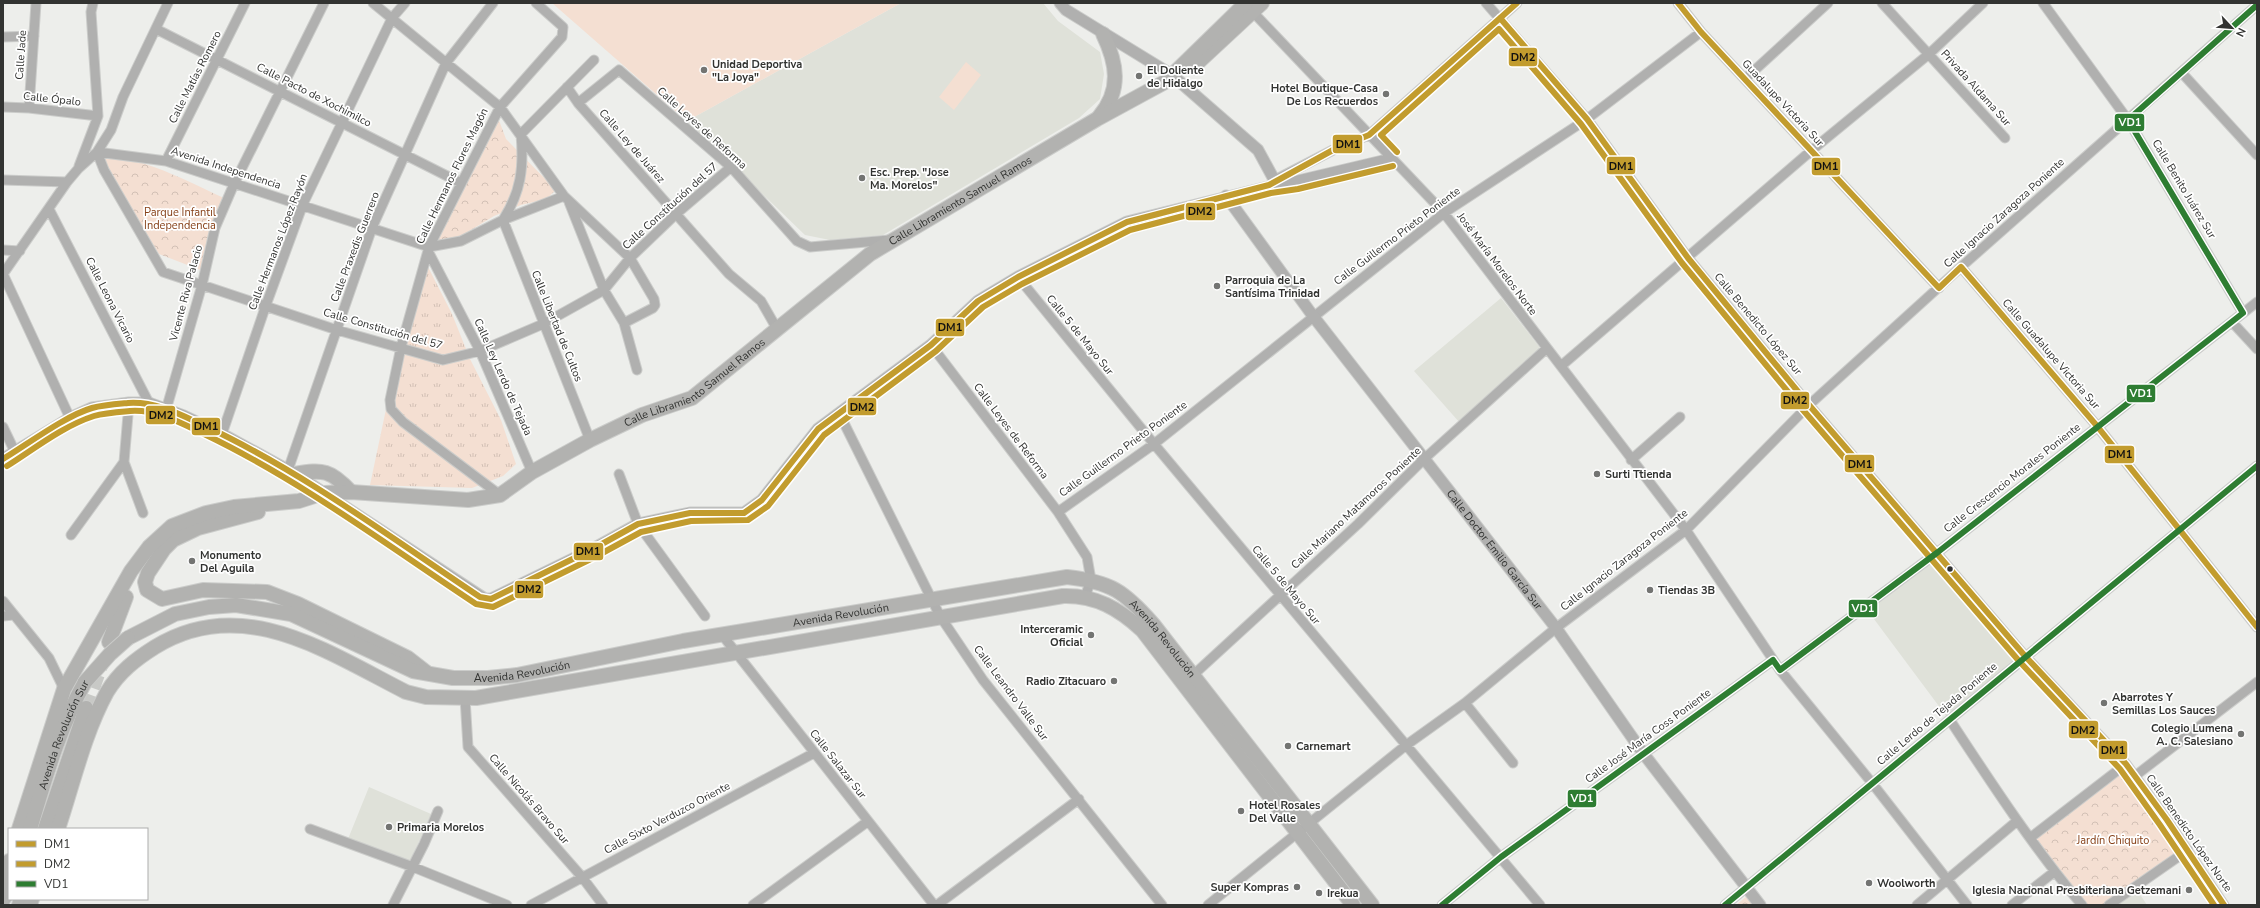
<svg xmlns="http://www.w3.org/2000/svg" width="2260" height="908" font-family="'Nunito Sans',sans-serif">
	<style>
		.built { fill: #dfe1d9 }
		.grass { fill: url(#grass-tufts) }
		.park { fill: url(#park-crowns) }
		.pitch { fill: #f4dfd2 }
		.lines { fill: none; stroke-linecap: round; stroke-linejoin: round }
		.primary-tunnel { stroke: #c8c9c6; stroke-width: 14; stroke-dasharray: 14 7; stroke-linecap: butt }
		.minor-casing { stroke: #cbccca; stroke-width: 11 }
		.tertiary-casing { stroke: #cbccca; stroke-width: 13 }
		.primary-casing { stroke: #cbccca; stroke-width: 16 }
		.minor { stroke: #b0b0af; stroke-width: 9 }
		.tertiary { stroke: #b0b0af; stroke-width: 11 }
		.primary { stroke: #b2b2b0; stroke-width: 14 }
		.primary-bridge-casing { stroke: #cbccca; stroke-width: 16; stroke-linecap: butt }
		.primary-bridge { stroke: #b2b2b0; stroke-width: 14 }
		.bus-1-casing { stroke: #fff; stroke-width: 9 }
		.bus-2-casing { stroke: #fff; stroke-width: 9 }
		.bus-3-casing { stroke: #fff; stroke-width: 9 }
		.bus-1 { stroke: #c29c2e; stroke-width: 6 }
		.bus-2 { stroke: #c29c2e; stroke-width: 6 }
		.bus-3 { stroke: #2e7d32; stroke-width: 6 }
		.poi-dot { fill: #737472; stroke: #fff; stroke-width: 1.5 }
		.bus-dot { fill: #323331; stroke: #fff; stroke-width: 1.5 }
		.labels { text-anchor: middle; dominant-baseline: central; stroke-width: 3.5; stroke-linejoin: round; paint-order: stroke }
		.street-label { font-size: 11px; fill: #323331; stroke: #fff }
		.poi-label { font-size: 11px; font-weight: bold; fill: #323331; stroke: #fff; text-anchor: start }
		.park-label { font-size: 11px; fill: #864118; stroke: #fff }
		.line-badge { stroke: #fff; stroke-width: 1.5 }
		.badge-label { font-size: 11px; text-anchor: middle; font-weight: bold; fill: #fff }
		.pale-badge-label { font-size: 11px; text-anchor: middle; font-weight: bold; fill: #111 }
	</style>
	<defs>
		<pattern id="grass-tufts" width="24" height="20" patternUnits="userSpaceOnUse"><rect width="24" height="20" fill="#f4dfd2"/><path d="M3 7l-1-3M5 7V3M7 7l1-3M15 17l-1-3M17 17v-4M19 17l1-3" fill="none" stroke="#d2c0b5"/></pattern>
		<pattern id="park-crowns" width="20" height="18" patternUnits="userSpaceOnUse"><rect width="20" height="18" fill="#f4dfd2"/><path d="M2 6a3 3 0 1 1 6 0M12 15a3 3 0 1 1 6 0" fill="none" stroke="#d2c0b5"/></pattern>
	</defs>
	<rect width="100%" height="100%" fill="#edeeeb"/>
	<path class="built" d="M 901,3 L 1043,3 L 1058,21 L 1100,52 L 1104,74 L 1100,99 L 1079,118 L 883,235 L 830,240 L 805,235 L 687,121 Z
		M 1501,298 L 1541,349 L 1460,423 L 1414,371 Z
		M 1938,558 L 2019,655 L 1947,717 L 1868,611 Z
		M 369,787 L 431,814 L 410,862 L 348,839 Z
		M 2137,890 L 2147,905 L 2114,905 Z"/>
	<path class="grass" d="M 427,265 L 452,314 L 470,359 L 501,420 L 516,464 L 503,476 L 472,488 L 370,485 L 389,395 Z"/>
	<path class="park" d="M 497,115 L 506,139 L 556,190 L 546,199 L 521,205 L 494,216 L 456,239 L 433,243 Z
		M 101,156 C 139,155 189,182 224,198 L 203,271 L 159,254 L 112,179 Z
		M 2125,771 L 2184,851 L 2102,905 L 2087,905 L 2053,866 L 2033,838 Z
		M 1746,897 L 1753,905 L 1736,905 Z"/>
	<path class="pitch" d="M 552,3 L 901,3 L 687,121 Z
		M 966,62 L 981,75 L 954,110 L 939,97 Z"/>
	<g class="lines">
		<path class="primary-tunnel" d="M 86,708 L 102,663"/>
		<g class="minor-casing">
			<path id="minor" d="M 373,3 L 500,107 L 564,196 L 630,258 L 654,299 L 655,305 L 653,308 L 624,323
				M 1486,3 L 1587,119 L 1688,258 L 1809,405 L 2025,656 L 2126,764 L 2167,820 L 2224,905
				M 1678,3 L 1701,32 L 1939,288
				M 1882,3 L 2005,138
				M 2043,3 L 2128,120 L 2243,313
				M 1250,9 L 1444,213 L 1686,530 L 1780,670 L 1872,783 L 1967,905
				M 156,29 L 461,183
				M 3,37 L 34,36
				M 2182,73 L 2257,155
				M 1745,79 L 1828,3
				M 567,87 L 578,103 L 729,274 L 761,301 L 777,329
				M 578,103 L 619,70 L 731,167 L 797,241 L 810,247 L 889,240
				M 3,107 L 29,108 L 98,116
				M 29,108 L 36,3
				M 521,134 L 594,60
				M 97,152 L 104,170 L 163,272 L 337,330 L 443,360 L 480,351 L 543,324 L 604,290 L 630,258 L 676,214 L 731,167
				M 97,152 L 166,161 L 429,247 L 461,241 L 503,220 L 564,196
				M 166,161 L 245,3
				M 79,166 L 98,116 L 91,12 L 93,3
				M 3,180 L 67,182
				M 1275,180 L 1333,150 L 1369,135 L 1517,3
				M 1277,185 L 1391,158
				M 569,202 L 604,290 L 624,323 L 637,370
				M 49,209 L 149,403
				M 503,220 L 590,440
				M 503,220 C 521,192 524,168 521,134
				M 3,250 L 20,251
				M 428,251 L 480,351 L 532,472
				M 1961,267 L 2097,426 L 2257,627
				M 3,274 L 67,182 L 78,169 L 97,152 L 111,130 L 123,97 L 168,3
				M 3,274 L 70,418
				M 1018,277 L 1154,444 L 1540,905
				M 2232,322 L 2257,349
				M 931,345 L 1058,512 L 1087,557 L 1091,580 L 1085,597
				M 1561,366 L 1812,150 L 1929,54 L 1983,3
				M 166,410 L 202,285 L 215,228 L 234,184 L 324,3
				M 839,413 L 940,616 L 983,680 L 1162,905
				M 3,427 L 15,452
				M 222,434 L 266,305 L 303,204 L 392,18 L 405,3
				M 1631,460 L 1680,417
				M 124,462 L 143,513
				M 288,470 L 372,228 L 446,63 L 493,3
				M 619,474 L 638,524 L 705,616
				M 500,495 L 403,422 L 391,409 L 390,400 L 401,347 L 429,247 L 500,107 L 562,37 L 563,27 L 536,3
				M 1058,512 L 1154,444 L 1444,213 L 1587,119 L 1701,32
				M 71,535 L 124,462 L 129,403
				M 3,601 L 49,658 L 64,689
				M 3,616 L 14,615
				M 723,636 L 934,905
				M 1780,670 L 1938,552 L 2257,302
				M 1190,678 L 1358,524 L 1424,459 L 1546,349
				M 465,698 L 468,747 L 582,877 L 603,905
				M 1465,703 L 1513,763
				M 1950,720 C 1992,784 2033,847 2082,905
				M 2135,776 L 2257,682
				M 310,829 L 413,867 L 507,905
				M 2030,838 L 2126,764
				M 393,905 L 424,844 L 438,811
				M 531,905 L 814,753
				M 753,905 L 867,822
				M 937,905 L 1079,799
				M 1208,905 L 1405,746 L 1465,703 L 1556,628 L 1686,530 L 1809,405 L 1961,267 L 2257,5
				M 1442,905 L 1501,857 L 1773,660
				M 1725,905 L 2257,466
				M 1917,905 L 2017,821
				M 2012,905 L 2054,872
				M 2109,905 L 2188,850"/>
		</g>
		<g class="tertiary-casing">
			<g id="tertiary">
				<path id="s1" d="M 1226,196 L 1313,316 L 1556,628 L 1643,753 L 1760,905"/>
				<path d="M 3,459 L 70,418 L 92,408 L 129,403 L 149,403 L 184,416 L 222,434 L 295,474 L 485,599 L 491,599 L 591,550 L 638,524 L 690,513 L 744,513 L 762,500 L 818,429 L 931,345 L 978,301 L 1018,277 L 1127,222 L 1277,185 L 1258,150 L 1172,75 L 1066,10 L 1060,3"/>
			</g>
		</g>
		<g class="primary-casing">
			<g id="primary">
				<path d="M 1192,68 L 1262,3"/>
				<path d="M 1099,117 C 1122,90 1117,63 1103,34"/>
				<path d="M 295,474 C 323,469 331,470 351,492"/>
				<path d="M 258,512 L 198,528 L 173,540 L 164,549 L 148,573 L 145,582 L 147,590 L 162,599 L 203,590 L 267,592 L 298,604 L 408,658 L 426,672"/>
				<path id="s2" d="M 128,638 L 175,614 L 209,607 L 236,605 L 291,614 L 413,671 L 453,678 L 488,678 L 517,675 L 683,641 L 1067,577 C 1111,582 1124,591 1153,624 L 1372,905"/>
				<path d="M 109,642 L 126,597"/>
				<path id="s3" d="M 19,829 L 64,689 L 131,571 L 149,547 L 172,526 L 206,513 L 234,507 L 299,501 L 324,493 L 351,492 L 468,500 L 500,495 L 532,472 L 590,440 L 642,415 L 692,398 L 870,254 L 1097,119 L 1165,82 L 1246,3"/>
				<path id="s4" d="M 30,829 C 45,779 59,728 85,682"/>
				<path d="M 45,829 L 86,708"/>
				<path d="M 58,829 C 73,784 84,734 107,692 C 119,672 136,659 155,647 C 242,593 327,652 406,692 L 426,697 L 476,698 L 1063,596 C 1096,595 1119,609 1142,630 L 1353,905"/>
				<path d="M 3,879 L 9,861"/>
				<path d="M 3,900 L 9,890"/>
				<path d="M 19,905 L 21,899"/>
				<path d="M 30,905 L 32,899"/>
			</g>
		</g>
		<use href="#minor" class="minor"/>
		<use href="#tertiary" class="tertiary"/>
		<use href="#primary" class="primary"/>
		<g class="primary-bridge-casing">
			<path id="primary-bridge" d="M 85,682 L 110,654 L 128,638"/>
		</g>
		<use href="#primary-bridge" class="primary-bridge"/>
		<g class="bus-1-casing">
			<path id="bus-1" d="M 1678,3 L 1701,32 L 1939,288 L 1961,267 L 2097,426 L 2257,627
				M 1500,18 L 1587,119 L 1688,258 L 1809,405 L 2025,656 L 2126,764 L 2167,820 L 2224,905
				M 3,459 C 28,444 65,416 92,408 C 103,405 117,404 128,403 C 156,401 181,415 205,426 C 303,472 390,537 480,597 L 491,599 L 591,550 L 638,524 L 690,513 L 744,513 L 762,500 L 818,429 L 931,345 L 978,301 L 1018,277 L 1127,222 L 1269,185 L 1333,150 L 1369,135 L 1517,3"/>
		</g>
		<g class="bus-2-casing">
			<path id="bus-2" d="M 1397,152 L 1381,135 L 1499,29 L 1581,124 L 1682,263 L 1803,410 L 2019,661 L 2120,769 L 2160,825 L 2214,905
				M 7,466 C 34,449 63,426 94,416 C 104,413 118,412 130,411 C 156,409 181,423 204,434 C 300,480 387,545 476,604 L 493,607 L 595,557 L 641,532 L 691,521 L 748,520 L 768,506 L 824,435 L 936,351 L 983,307 L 1022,284 L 1130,230 L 1271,193 L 1298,189 L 1393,166"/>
		</g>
		<g class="bus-3-casing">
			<path id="bus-3" d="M 1442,905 L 1501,857 L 1773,660 L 1780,670 L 1938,552 L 2243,313 L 2128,120 L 2257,5
				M 1725,905 L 2257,466"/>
		</g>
		<use href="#bus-1" class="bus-1"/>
		<use href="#bus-2" class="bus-2"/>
		<use href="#bus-3" class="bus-3"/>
	</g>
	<g class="poi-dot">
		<circle cx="704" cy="70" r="4"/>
		<circle cx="1139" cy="76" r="4"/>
		<circle cx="1386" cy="94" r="4"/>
		<circle cx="862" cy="178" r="4"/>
		<circle cx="1217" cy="286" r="4"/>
		<circle cx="1597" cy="474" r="4"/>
		<circle cx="192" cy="561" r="4"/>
		<circle cx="1650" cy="590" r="4"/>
		<circle cx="1091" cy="635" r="4"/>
		<circle cx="1114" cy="681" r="4"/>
		<circle cx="2104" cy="703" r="4"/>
		<circle cx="2241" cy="734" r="4"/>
		<circle cx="1288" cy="746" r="4"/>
		<circle cx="1241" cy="811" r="4"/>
		<circle cx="389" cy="827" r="4"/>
		<circle cx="1869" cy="883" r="4"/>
		<circle cx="1297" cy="887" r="4"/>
		<circle cx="2189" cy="890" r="4"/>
		<circle cx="1319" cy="893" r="4"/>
	</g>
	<circle class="bus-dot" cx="1950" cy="569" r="3.5"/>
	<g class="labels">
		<g class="street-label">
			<text transform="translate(21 55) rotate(-86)">Calle Jade</text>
			<text transform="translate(195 77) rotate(-63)">Calle Matías Romero</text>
			<text transform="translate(1976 88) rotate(48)">Privada Aldama Sur</text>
			<text transform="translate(314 95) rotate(27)">Calle Pacto de Xochimilco</text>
			<text transform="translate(52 99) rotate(6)">Calle Ópalo</text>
			<text transform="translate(1783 103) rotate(47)">Guadalupe Victoria Sur</text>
			<text transform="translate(702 128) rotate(42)">Calle Leyes de Reforma</text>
			<text transform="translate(632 146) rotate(49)">Calle Ley de Juárez</text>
			<text transform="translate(226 168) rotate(18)">Avenida Independencia</text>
			<text transform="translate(452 176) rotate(-64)">Calle Hermanos Flores Magón</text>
			<text transform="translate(2184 189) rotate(59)">Calle Benito Juárez Sur</text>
			<text stroke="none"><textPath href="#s3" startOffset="1227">Calle Libramiento Samuel Ramos</textPath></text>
			<text transform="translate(670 206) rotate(-42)">Calle Constitución del 57</text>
			<text transform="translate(2004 213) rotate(-42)">Calle Ignacio Zaragoza Poniente</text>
			<text transform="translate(1397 236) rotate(-37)">Calle Guillermo Prieto Poniente</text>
			<text transform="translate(278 242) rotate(-69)">Calle Hermanos López Rayón</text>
			<text transform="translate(355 247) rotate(-69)">Calle Praxedis Guerrero</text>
			<text transform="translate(1497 264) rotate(53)">José María Morelos Norte</text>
			<text transform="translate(186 293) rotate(-75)">Vicente Riva Palacio</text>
			<text transform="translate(110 300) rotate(63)">Calle Leona Vicario</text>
			<text transform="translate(1758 324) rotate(50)">Calle Benedicto López Sur</text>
			<text transform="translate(557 326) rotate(68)">Calle Libertad de Cultos</text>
			<text transform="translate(383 329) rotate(16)">Calle Constitución del 57</text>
			<text transform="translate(1080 335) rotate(51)">Calle 5 de Mayo Sur</text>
			<text transform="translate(2051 354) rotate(49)">Calle Guadalupe Victoria Sur</text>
			<text transform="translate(503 377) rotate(66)">Calle Ley Lerdo de Tejada</text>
			<text stroke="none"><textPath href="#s3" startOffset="903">Calle Libramiento Samuel Ramos</textPath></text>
			<text transform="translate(1011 431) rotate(53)">Calle Leyes de Reforma</text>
			<text transform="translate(1123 449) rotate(-36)">Calle Guillermo Prieto Poniente</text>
			<text transform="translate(2012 478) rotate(-38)">Calle Crescencio Morales Poniente</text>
			<text transform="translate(1356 508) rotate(-43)">Calle Mariano Matamoros Poniente</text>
			<text stroke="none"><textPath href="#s1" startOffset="444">Calle Doctor Emilio García Sur</textPath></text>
			<text transform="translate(1624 560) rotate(-38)">Calle Ignacio Zaragoza Poniente</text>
			<text transform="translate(1286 585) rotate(50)">Calle 5 de Mayo Sur</text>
			<text stroke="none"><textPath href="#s2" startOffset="739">Avenida Revolución</textPath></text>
			<text stroke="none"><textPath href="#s2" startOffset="1087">Avenida Revolución</textPath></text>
			<text stroke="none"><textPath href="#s2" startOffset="415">Avenida Revolución</textPath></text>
			<text transform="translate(1011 693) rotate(53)">Calle Leandro Valle Sur</text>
			<text transform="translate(1937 714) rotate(-40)">Calle Lerdo de Tejada Poniente</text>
			<text stroke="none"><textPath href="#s4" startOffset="100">Avenida Revolución Sur</textPath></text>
			<text transform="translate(1648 736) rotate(-36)">Calle José María Coss Poniente</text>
			<text transform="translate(838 764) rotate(52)">Calle Salazar Sur</text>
			<text transform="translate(529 799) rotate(49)">Calle Nicolás Bravo Sur</text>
			<text transform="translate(667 818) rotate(-28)">Calle Sixto Verduzco Oriente</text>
			<text transform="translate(2189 833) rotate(55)">Calle Benedicto López Norte</text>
		</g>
		<g class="poi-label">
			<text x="712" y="64">Unidad Deportiva<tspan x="712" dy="13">"La Joya"</tspan></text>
			<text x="1147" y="70">El Doliente<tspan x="1147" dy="13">de Hidalgo</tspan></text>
			<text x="1378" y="88" text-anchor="end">Hotel Boutique-Casa<tspan x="1378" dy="13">De Los Recuerdos</tspan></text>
			<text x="870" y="172">Esc. Prep. "Jose<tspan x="870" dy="13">Ma. Morelos"</tspan></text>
			<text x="1225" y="280">Parroquia de La<tspan x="1225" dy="13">Santísima Trinidad</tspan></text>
			<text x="1605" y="474">Surti Ttienda</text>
			<text x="200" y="555">Monumento<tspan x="200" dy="13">Del Aguila</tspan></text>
			<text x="1658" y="590">Tiendas 3B</text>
			<text x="1083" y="629" text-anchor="end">Interceramic<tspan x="1083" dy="13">Oficial</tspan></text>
			<text x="1106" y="681" text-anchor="end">Radio Zitacuaro</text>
			<text x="2112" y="697">Abarrotes Y<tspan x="2112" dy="13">Semillas Los Sauces</tspan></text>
			<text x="2233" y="728" text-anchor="end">Colegio Lumena<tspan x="2233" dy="13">A. C. Salesiano</tspan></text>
			<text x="1296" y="746">Carnemart</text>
			<text x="1249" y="805">Hotel Rosales<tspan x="1249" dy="13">Del Valle</tspan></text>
			<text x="397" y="827">Primaria Morelos</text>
			<text x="1877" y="883">Woolworth</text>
			<text x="1289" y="887" text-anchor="end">Super Kompras</text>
			<text x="2181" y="890" text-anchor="end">Iglesia Nacional Presbiteriana Getzemani</text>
			<text x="1327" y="893">Irekua</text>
		</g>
		<g class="park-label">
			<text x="180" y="212">Parque Infantil<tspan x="180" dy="13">Independencia</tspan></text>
			<text x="2113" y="840">Jardín Chiquito</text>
		</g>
	</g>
	<g class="line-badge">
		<rect x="1508" y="47" width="30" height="20" rx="4" fill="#c29c2e"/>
		<rect x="2114" y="113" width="31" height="19" rx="4" fill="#2e7d32"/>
		<rect x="1332" y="134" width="31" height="20" rx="4" fill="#c29c2e"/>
		<rect x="1606" y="156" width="30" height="19" rx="4" fill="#c29c2e"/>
		<rect x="1811" y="157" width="30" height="19" rx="4" fill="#c29c2e"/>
		<rect x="1185" y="202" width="31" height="19" rx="4" fill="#c29c2e"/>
		<rect x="935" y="318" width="30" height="19" rx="4" fill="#c29c2e"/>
		<rect x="2126" y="384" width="30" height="19" rx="4" fill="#2e7d32"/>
		<rect x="1780" y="391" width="30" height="19" rx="4" fill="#c29c2e"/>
		<rect x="847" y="397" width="30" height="19" rx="4" fill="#c29c2e"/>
		<rect x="145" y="405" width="31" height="20" rx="4" fill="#c29c2e"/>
		<rect x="191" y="417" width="30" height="19" rx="4" fill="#c29c2e"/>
		<rect x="2104" y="445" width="31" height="19" rx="4" fill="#c29c2e"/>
		<rect x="1844" y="454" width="31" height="19" rx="4" fill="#c29c2e"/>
		<rect x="573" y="542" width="31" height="19" rx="4" fill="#c29c2e"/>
		<rect x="514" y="580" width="30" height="19" rx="4" fill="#c29c2e"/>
		<rect x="1848" y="599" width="30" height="19" rx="4" fill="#2e7d32"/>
		<rect x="2068" y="720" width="31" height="19" rx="4" fill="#c29c2e"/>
		<rect x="2098" y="740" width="30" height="20" rx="4" fill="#c29c2e"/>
		<rect x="1567" y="789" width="30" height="19" rx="4" fill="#2e7d32"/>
	</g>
	<g class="badge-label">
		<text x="2130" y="126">VD1</text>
		<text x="2141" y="397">VD1</text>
		<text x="1863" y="612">VD1</text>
		<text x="1582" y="802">VD1</text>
	</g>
	<g class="pale-badge-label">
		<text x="1523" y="61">DM2</text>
		<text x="1348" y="148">DM1</text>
		<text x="1621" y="170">DM1</text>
		<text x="1826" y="170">DM1</text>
		<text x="1200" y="215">DM2</text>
		<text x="950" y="331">DM1</text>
		<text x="1795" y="404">DM2</text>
		<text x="862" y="411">DM2</text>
		<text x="161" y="419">DM2</text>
		<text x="206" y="430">DM1</text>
		<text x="2120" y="458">DM1</text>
		<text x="1860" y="468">DM1</text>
		<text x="588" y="555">DM1</text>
		<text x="529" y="593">DM2</text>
		<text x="2083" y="734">DM2</text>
		<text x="2113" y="754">DM1</text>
	</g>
	<rect width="2260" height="908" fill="none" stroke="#323331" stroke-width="8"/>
	<rect x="8" y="828" width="140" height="72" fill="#ffffff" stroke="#adadad"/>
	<rect x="16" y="841" width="20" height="6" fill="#c29c2e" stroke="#adadad"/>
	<text x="44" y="848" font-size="12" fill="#323331">DM1</text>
	<rect x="16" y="861" width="20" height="6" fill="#c29c2e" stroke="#adadad"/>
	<text x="44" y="868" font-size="12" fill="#323331">DM2</text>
	<rect x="16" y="881" width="20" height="6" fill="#2e7d32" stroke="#adadad"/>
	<text x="44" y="888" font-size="12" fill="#323331">VD1</text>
	<g transform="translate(2232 28) rotate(116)" stroke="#ffffff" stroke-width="3" paint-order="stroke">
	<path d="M0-3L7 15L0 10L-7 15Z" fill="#323331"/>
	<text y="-6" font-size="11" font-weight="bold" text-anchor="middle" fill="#323331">N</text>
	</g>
</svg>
